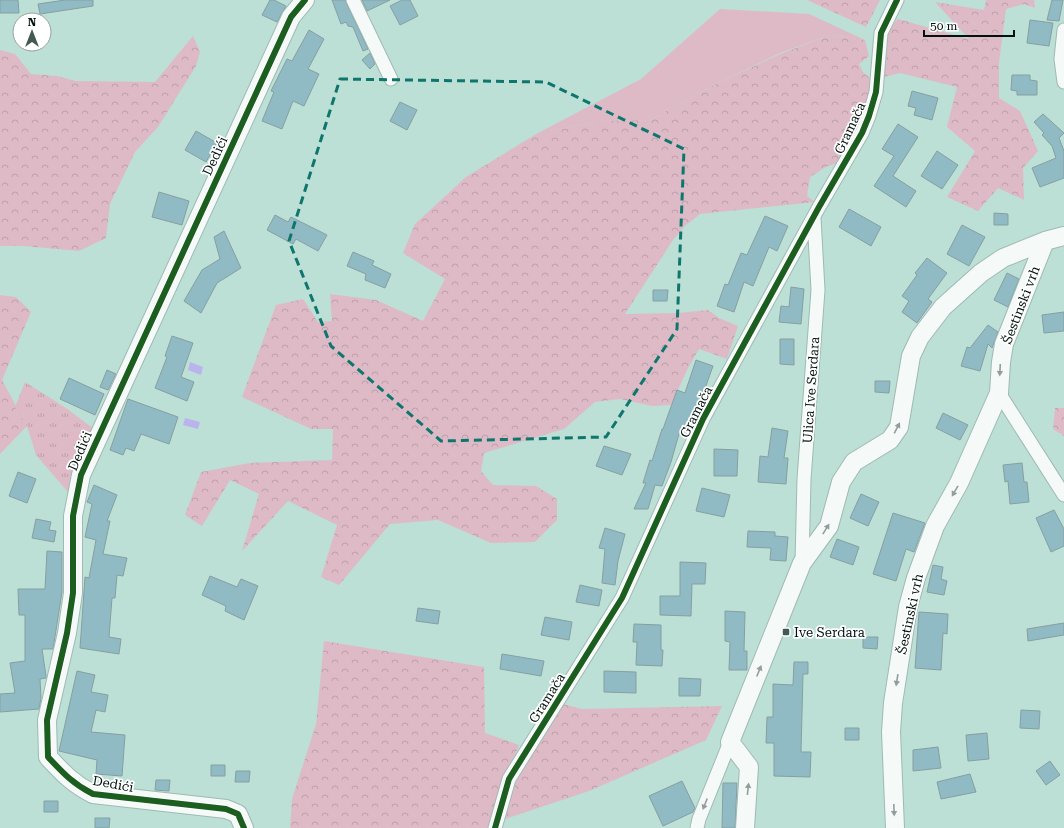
<svg xmlns="http://www.w3.org/2000/svg" width="1064" height="828" font-family="'Roboto Serif',serif">
	<style>
		.green { fill: #debac7 }
		.forest { fill: url(#forest-crowns) }
		.park { fill: url(#park-tufts) }
		.water { fill: #bbb4ec }
		.building { fill: #90bbc4; stroke: #879fa0 }
		.lines { fill: none; stroke-linecap: round; stroke-linejoin: round }
		.street-casing { stroke: #9fbab3; stroke-width: 15 }
		.secondary-casing { stroke: #9fbab3; stroke-width: 20 }
		.street { stroke: #f5faf9; stroke-width: 13 }
		.secondary { stroke: #f5faf9; stroke-width: 18 }
		.cycleway-casing { stroke: #fff; stroke-width: 8 }
		.cycleway { stroke: #1b5e20; stroke-width: 6 }
		.oneway { fill: #939d9b }
		.marked { fill: none; stroke: #0f766e; stroke-width: 3; stroke-dasharray: 8 5; stroke-linejoin: round }
		.poi-dot { fill: #425a53; stroke: #fff; stroke-width: 1.5 }
		.labels { text-anchor: middle; dominant-baseline: central; stroke-width: 3.5; stroke-linejoin: round; paint-order: stroke }
		.street-label { font-size: 13px; fill: #00120d; stroke: #fff }
		.poi-label { font-size: 13px; fill: #00120d; stroke: #fff; text-anchor: start }
	</style>
	<defs>
		<pattern id="forest-crowns" width="20" height="18" patternUnits="userSpaceOnUse"><rect width="20" height="18" fill="#debac7"/><path d="M2 6a3 3 0 1 1 6 0M12 15a3 3 0 1 1 6 0" fill="none" stroke="#bd9faa"/></pattern>
		<pattern id="park-tufts" width="24" height="20" patternUnits="userSpaceOnUse"><rect width="24" height="20" fill="#debac7"/><path d="M3 7l-1-3M5 7V3M7 7l1-3M15 17l-1-3M17 17v-4M19 17l1-3" fill="none" stroke="#bd9faa"/></pattern>
	</defs>
	<rect width="100%" height="100%" fill="#bcdfd6"/>
	<path class="green" d="M 720,9 L 809,14 L 865,40 L 830,35 L 780,53 L 718,83 L 650,120 L 606,121 L 538,133 L 641,79 Z"/>
	<path class="forest" d="M 807,0 L 880,0 L 866,27 Z
		M 986,0 L 1034,0 L 1035,8 L 1024,4 L 1006,9 L 999,63 L 999,98 L 1020,111 L 1038,151 L 1023,168 L 1024,200 L 998,188 L 978,211 L 947,197 L 975,151 L 947,127 L 957,87 L 900,73 L 884,77 L 888,30 L 898,19 L 969,39 L 935,2 L 984,10 Z
		M 830,35 L 865,40 L 869,56 L 859,64 L 863,72 L 872,80 L 867,102 L 855,131 L 837,163 L 826,167 L 810,177 L 807,196 L 815,202 L 700,214 L 685,226 L 673,240 L 625,314 L 678,313 L 708,310 L 719,318 L 738,326 L 727,359 L 699,349 L 688,368 L 671,405 L 652,406 L 620,399 L 595,402 L 564,429 L 484,453 L 481,471 L 493,485 L 536,486 L 557,499 L 557,520 L 535,542 L 491,543 L 438,520 L 390,524 L 339,585 L 321,577 L 337,525 L 288,501 L 242,551 L 259,494 L 230,480 L 202,526 L 185,515 L 201,472 L 250,463 L 332,460 L 333,429 L 311,429 L 242,397 L 276,305 L 303,299 L 318,322 L 332,321 L 330,294 L 376,300 L 423,321 L 445,279 L 403,253 L 415,224 L 466,177 L 538,133 L 606,121 L 650,120 L 718,83 L 780,54 Z
		M 193,36 L 200,52 L 196,66 L 158,127 L 135,152 L 110,204 L 106,238 L 79,251 L 24,246 L 0,246 L 0,50 L 15,54 L 31,74 L 57,76 L 76,81 L 155,82 Z
		M 0,295 L 16,297 L 31,312 L 2,380 L 27,426 L 0,454 Z
		M 1055,408 L 1064,408 L 1064,436 L 1053,429 Z
		M 324,641 L 484,667 L 485,733 L 519,745 L 489,824 L 489,828 L 290,828 L 292,799 L 316,724 Z
		M 563,704 L 582,709 L 722,706 L 706,740 L 589,791 L 505,819 L 513,787 Z"/>
	<path class="park" d="M 25,382 L 66,408 L 94,429 L 74,471 L 68,492 L 36,455 L 27,426 L 15,407 Z"/>
	<path class="water" d="M 190,362 L 203,367 L 201,375 L 188,370 Z
		M 185,418 L 200,422 L 198,429 L 183,425 Z"/>
	<path class="building" d="M 0,0 L 18,0 L 19,13 L 0,13 Z
		M 65,0 L 93,0 L 93,6 L 40,14 L 38,4 Z
		M 270,0 L 274,0 L 286,6 L 277,22 L 262,15 Z
		M 332,0 L 345,0 L 368,49 L 363,51 L 353,27 L 348,26 L 346,22 L 341,24 Z
		M 362,0 L 390,0 L 367,11 Z
		M 402,0 L 410,0 L 418,16 L 400,25 L 390,6 Z
		M 1052,0 L 1063,0 L 1059,21 L 1047,20 Z
		M 1030,20 L 1053,23 L 1049,46 L 1027,43 Z
		M 309,30 L 324,39 L 308,69 L 319,74 L 304,106 L 293,101 L 282,129 L 262,121 L 274,92 L 271,91 L 287,59 L 292,61 Z
		M 370,53 L 375,64 L 370,69 L 362,60 Z
		M 1012,75 L 1030,75 L 1030,80 L 1037,81 L 1037,95 L 1017,95 L 1017,91 L 1011,90 Z
		M 912,91 L 938,98 L 932,120 L 914,115 L 916,108 L 908,106 Z
		M 400,102 L 417,110 L 407,130 L 390,121 Z
		M 1043,114 L 1064,133 L 1059,138 L 1064,151 L 1064,178 L 1040,187 L 1032,168 L 1056,158 L 1052,146 L 1042,135 L 1044,133 L 1034,122 Z
		M 898,124 L 918,137 L 893,176 L 916,191 L 906,207 L 874,186 L 894,156 L 882,149 Z
		M 196,131 L 217,143 L 206,162 L 185,150 Z
		M 937,151 L 958,165 L 942,189 L 921,176 Z
		M 159,192 L 189,201 L 182,225 L 152,217 Z
		M 849,209 L 881,227 L 871,246 L 839,227 Z
		M 994,213 L 1008,214 L 1008,225 L 994,225 Z
		M 275,215 L 288,222 L 291,217 L 327,235 L 318,251 L 296,239 L 293,244 L 267,230 Z
		M 765,216 L 788,226 L 777,251 L 769,247 L 753,286 L 744,282 L 734,312 L 717,306 L 725,284 L 728,285 L 741,253 L 747,255 Z
		M 962,225 L 985,237 L 969,266 L 947,254 Z
		M 224,231 L 241,268 L 217,283 L 201,313 L 184,301 L 202,270 L 220,259 L 214,237 Z
		M 353,252 L 374,261 L 372,265 L 391,274 L 385,288 L 365,280 L 366,274 L 347,266 Z
		M 927,258 L 947,273 L 928,299 L 932,302 L 917,323 L 902,312 L 909,301 L 902,296 L 917,275 L 915,273 Z
		M 1007,273 L 1019,279 L 1008,307 L 994,300 Z
		M 791,287 L 804,289 L 801,324 L 779,322 L 781,306 L 789,307 Z
		M 653,290 L 668,290 L 667,301 L 653,301 Z
		M 1064,312 L 1064,331 L 1044,333 L 1042,315 Z
		M 988,325 L 998,332 L 992,348 L 988,344 L 980,371 L 961,366 L 967,347 L 970,348 Z
		M 172,336 L 193,343 L 181,377 L 194,382 L 187,401 L 155,388 L 167,357 L 165,356 Z
		M 780,339 L 794,339 L 794,365 L 780,364 Z
		M 696,360 L 713,366 L 693,422 L 689,430 L 681,427 L 671,462 L 662,486 L 655,485 L 648,509 L 634,509 L 646,483 L 643,483 L 650,460 L 652,461 L 662,429 L 663,429 L 677,390 L 685,393 Z
		M 107,370 L 116,374 L 108,390 L 100,387 Z
		M 69,378 L 104,394 L 95,415 L 60,399 Z
		M 875,381 L 890,381 L 889,393 L 875,392 Z
		M 128,399 L 178,417 L 169,444 L 141,434 L 134,451 L 126,448 L 123,455 L 110,450 Z
		M 943,413 L 968,425 L 960,440 L 936,428 Z
		M 772,428 L 788,431 L 784,458 L 788,458 L 786,484 L 758,482 L 760,456 L 768,457 Z
		M 604,446 L 631,454 L 622,475 L 596,466 Z
		M 714,449 L 738,450 L 737,476 L 714,476 Z
		M 1022,463 L 1024,482 L 1027,482 L 1029,502 L 1010,504 L 1008,481 L 1005,482 L 1003,465 Z
		M 18,472 L 36,479 L 27,503 L 9,496 Z
		M 94,485 L 117,495 L 107,521 L 110,521 L 103,554 L 127,558 L 123,576 L 117,575 L 115,598 L 112,598 L 109,637 L 121,639 L 119,654 L 80,648 L 85,577 L 89,578 L 96,540 L 85,537 L 92,504 L 87,502 Z
		M 702,488 L 730,495 L 724,517 L 696,511 Z
		M 861,494 L 879,502 L 868,526 L 850,518 Z
		M 1054,510 L 1064,529 L 1064,546 L 1051,552 L 1036,518 Z
		M 893,513 L 925,523 L 914,552 L 906,549 L 896,581 L 873,574 Z
		M 36,519 L 51,522 L 49,530 L 56,531 L 54,542 L 32,538 Z
		M 605,528 L 625,534 L 618,561 L 615,585 L 602,583 L 605,549 L 599,548 Z
		M 748,531 L 775,532 L 775,536 L 788,537 L 786,561 L 770,560 L 771,548 L 747,547 Z
		M 837,539 L 859,547 L 853,565 L 830,557 Z
		M 47,551 L 62,552 L 62,592 L 53,649 L 42,649 L 46,676 L 46,678 L 40,679 L 41,698 L 39,709 L 0,712 L 0,694 L 15,693 L 10,663 L 25,661 L 25,615 L 19,615 L 18,589 L 45,589 Z
		M 680,562 L 706,563 L 705,584 L 692,584 L 691,616 L 660,615 L 660,596 L 680,596 Z
		M 933,565 L 943,567 L 941,579 L 947,581 L 944,595 L 927,592 Z
		M 210,576 L 237,587 L 241,579 L 258,586 L 244,620 L 225,611 L 226,606 L 202,595 Z
		M 580,585 L 602,590 L 599,606 L 576,602 Z
		M 418,608 L 440,611 L 438,624 L 416,621 Z
		M 725,611 L 745,612 L 744,651 L 747,651 L 747,670 L 729,670 L 730,642 L 725,641 Z
		M 919,612 L 948,614 L 947,634 L 943,633 L 941,670 L 915,668 Z
		M 545,617 L 572,622 L 569,640 L 541,635 Z
		M 1064,623 L 1064,635 L 1028,641 L 1027,629 Z
		M 634,624 L 661,625 L 661,650 L 663,650 L 662,666 L 636,665 L 637,642 L 633,642 Z
		M 863,637 L 878,637 L 877,649 L 863,648 Z
		M 502,654 L 544,661 L 541,676 L 500,669 Z
		M 794,662 L 808,662 L 808,674 L 803,674 L 801,752 L 811,752 L 810,777 L 774,776 L 774,743 L 766,743 L 767,717 L 773,717 L 773,684 L 793,685 Z
		M 77,671 L 95,675 L 91,692 L 108,695 L 105,712 L 96,710 L 91,732 L 125,735 L 122,776 L 96,774 L 97,760 L 59,751 Z
		M 604,671 L 636,672 L 636,693 L 604,692 Z
		M 679,678 L 701,679 L 700,696 L 679,696 Z
		M 1021,710 L 1040,711 L 1039,729 L 1020,728 Z
		M 845,728 L 859,728 L 859,740 L 845,740 Z
		M 987,733 L 989,759 L 968,761 L 966,735 Z
		M 938,747 L 941,768 L 913,771 L 913,750 Z
		M 1050,761 L 1060,775 L 1046,785 L 1036,771 Z
		M 211,765 L 225,765 L 225,776 L 211,776 Z
		M 236,771 L 250,771 L 249,782 L 235,782 Z
		M 970,774 L 976,792 L 941,799 L 937,782 Z
		M 156,780 L 170,780 L 169,791 L 155,790 Z
		M 682,781 L 695,808 L 693,812 L 663,826 L 649,796 Z
		M 723,783 L 737,783 L 735,828 L 722,828 Z
		M 44,801 L 58,801 L 58,812 L 44,812 Z
		M 95,818 L 110,818 L 109,828 L 95,828 Z"/>
	<g class="lines">
		<g class="street-casing">
			<path id="street" d="M 353,0 L 391,79
				M 1064,30 L 1061,59 L 1064,82
				M 999,393 L 1064,495
				M 802,563 L 804,479 L 818,290 L 814,218
				M 495,828 L 509,779 L 622,598 L 703,419 L 819,207 L 862,133 L 869,116 L 876,92 L 881,33 L 897,0
				M 697,828 L 699,819 L 730,742"/>
		</g>
		<g class="secondary-casing">
			<path id="secondary" d="M 244,828 L 238,814 L 226,809 L 93,794 C 73,784 63,773 48,757 L 47,720 L 67,633 L 73,593 L 73,516 L 81,475 L 291,17 L 305,0
				M 745,828 L 749,767 L 730,742 L 802,563 L 829,526 L 841,482 L 854,462 L 890,440 L 899,427 L 911,356 L 920,337 L 943,307 L 981,273 L 1003,258 L 1045,241 L 1064,236
				M 895,828 L 891,732 L 893,703 L 908,607 L 916,578 L 935,526 L 959,483 L 999,393 L 1001,362 L 1004,344 L 1045,241"/>
		</g>
		<use href="#street" class="street"/>
		<use href="#secondary" class="secondary"/>
		<g class="cycleway-casing">
			<path id="cycleway" d="M 244,828 L 238,814 L 226,809 L 93,794 C 73,784 63,773 48,757 L 47,720 L 67,633 L 73,593 L 73,516 L 81,475 L 291,17 L 305,0
				M 495,828 L 509,779 L 622,598 L 703,419 L 819,207 L 862,133 L 869,116 L 876,92 L 881,33 L 897,0"/>
		</g>
		<use href="#cycleway" class="cycleway"/>
	</g>
	<defs><path id="oneway-solid" d="M-6-.8H1V-3.2L6.5 0L1 3.2V.8H-6Z"/></defs>
	<g class="oneway">
		<use href="#oneway-solid" transform="translate(1000 370) rotate(93)"/>
		<use href="#oneway-solid" transform="translate(897 428) rotate(-63)"/>
		<use href="#oneway-solid" transform="translate(955 491) rotate(120)"/>
		<use href="#oneway-solid" transform="translate(826 529) rotate(-58)"/>
		<use href="#oneway-solid" transform="translate(759 671) rotate(-68)"/>
		<use href="#oneway-solid" transform="translate(897 680) rotate(99)"/>
		<use href="#oneway-solid" transform="translate(748 789) rotate(-84)"/>
		<use href="#oneway-solid" transform="translate(705 804) rotate(112)"/>
		<use href="#oneway-solid" transform="translate(894 810) rotate(88)"/>
	</g>
	<path class="marked" d="M 340,79 L 546,82 L 684,149 L 677,329 L 606,437 L 441,441 L 331,346 L 289,241 Z"/>
	<rect class="poi-dot" x="782" y="628" width="8" height="8" rx="2"/>
	<g class="labels">
		<g class="street-label">
			<text transform="translate(850 128) rotate(-65)">Gramača</text>
			<text transform="translate(215 156) rotate(-65)">Dedići</text>
			<text transform="translate(1021 305) rotate(-69)">Šestinski vrh</text>
			<text transform="translate(811 390) rotate(-86)">Ulica Ive Serdara</text>
			<text transform="translate(696 412) rotate(-63)">Gramača</text>
			<text transform="translate(80 451) rotate(-67)">Dedići</text>
			<text transform="translate(910 614) rotate(-78)">Šestinski vrh</text>
			<text transform="translate(547 698) rotate(-58)">Gramača</text>
			<text transform="translate(113 784) rotate(10)">Dedići</text>
		</g>
		<g class="poi-label">
			<text x="794" y="632">Ive Serdara</text>
		</g>
	</g>
	<g transform="translate(32 32)"><circle r="19" fill="#ffffff" stroke="#99a09e"/>
	<path d="M0-3L7 15L0 10L-7 15Z" fill="#425a53"/>
	<text y="-6" font-size="11" font-weight="bold" text-anchor="middle" fill="#00120d">N</text>
	</g>
	<path d="M924 30v6h90v-6" fill="none" stroke="#00120d" stroke-width="2"/>
	<text x="930" y="30" font-size="12" fill="#00120d" stroke="#ffffff" stroke-width="3" paint-order="stroke">50 m</text>
</svg>
